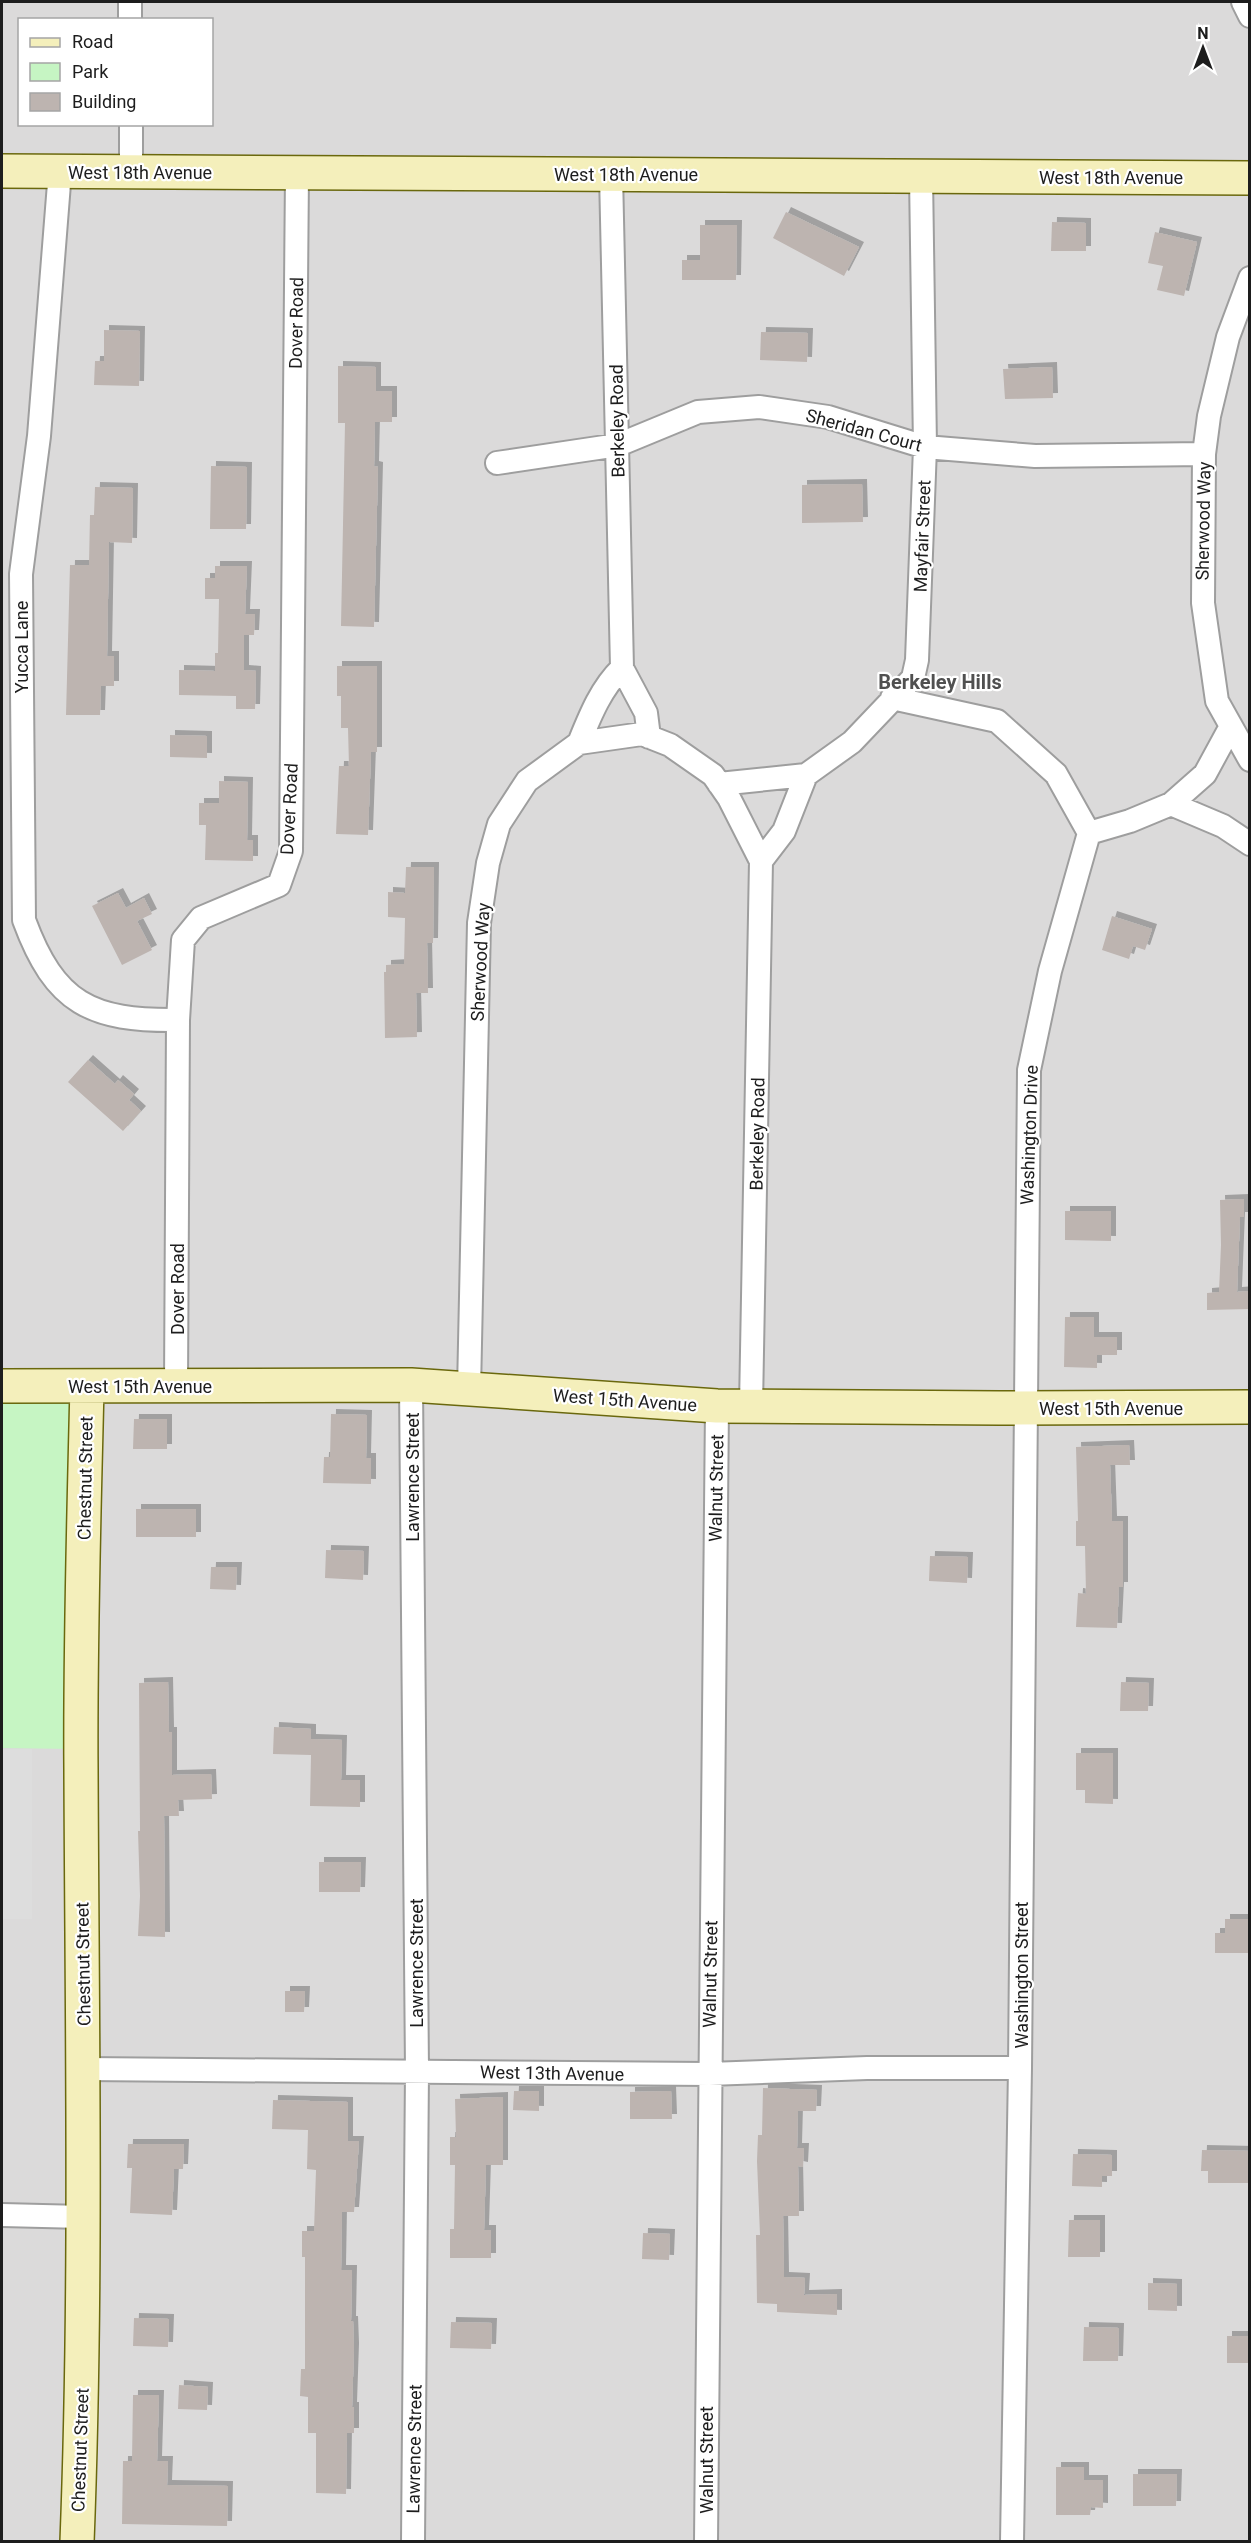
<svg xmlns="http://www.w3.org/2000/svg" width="1251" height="2543" font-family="Roboto,sans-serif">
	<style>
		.residential { fill: #dbdada; fill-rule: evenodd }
		.park { fill: #c6f5c3 }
		.parking { fill: #ddd }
		.building { fill: #bdb4b0; filter: url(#shadow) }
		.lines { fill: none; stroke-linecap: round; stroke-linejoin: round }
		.street-casing { stroke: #9e9e9e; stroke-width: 26 }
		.secondary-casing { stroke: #6a680d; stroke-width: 36 }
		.street { stroke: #fff; stroke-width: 22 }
		.secondary { stroke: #f4efbb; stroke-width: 33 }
		.labels { text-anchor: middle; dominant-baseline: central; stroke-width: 4.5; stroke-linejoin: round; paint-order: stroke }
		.street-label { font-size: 18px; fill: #1d1d1d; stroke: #fff }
		.neighbourhood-label { font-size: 20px; font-weight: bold; fill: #505050; stroke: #fff }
	</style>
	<defs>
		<filter id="shadow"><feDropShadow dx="5" dy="-5" stdDeviation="0" flood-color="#0004"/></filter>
	</defs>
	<rect width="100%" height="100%" fill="#ede9e3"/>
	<path class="residential" d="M 2,2 L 1249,2 L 1249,2541 L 2,2541 ZM 20,20 L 212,20 L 212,124 L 20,124 Z"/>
	<path class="park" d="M 62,1401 L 69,1404 L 74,1411 L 73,1749 L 2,1748 L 2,1402 Z"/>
	<path class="parking" d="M 2,1749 L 32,1749 L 32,1919 L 2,1919 Z"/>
	<path class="building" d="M 786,212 L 859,247 L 844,276 L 773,238 Z
		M 1052,222 L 1086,223 L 1086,251 L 1051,251 Z
		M 700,225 L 737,225 L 736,280 L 682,280 L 682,260 L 700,260 Z
		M 1155,232 L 1197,242 L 1184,296 L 1157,290 L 1163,266 L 1148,263 Z
		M 104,330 L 140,331 L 139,386 L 94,385 L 95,361 L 104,361 Z
		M 761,332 L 808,333 L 807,362 L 760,360 Z
		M 338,366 L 376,367 L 376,391 L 392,391 L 392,422 L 375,422 L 374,466 L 378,467 L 374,627 L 341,626 L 345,423 L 338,423 Z
		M 1052,367 L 1053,398 L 1005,399 L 1003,369 Z
		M 211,466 L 247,467 L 246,529 L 210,529 Z
		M 862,484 L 863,522 L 802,523 L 802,485 Z
		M 95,487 L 133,488 L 132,543 L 109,542 L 107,656 L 114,656 L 114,686 L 101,686 L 100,715 L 66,715 L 70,565 L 89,565 L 90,515 L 94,515 Z
		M 215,566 L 247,566 L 245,614 L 255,614 L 254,635 L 244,635 L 244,670 L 256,671 L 255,709 L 236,709 L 236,696 L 179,695 L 179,670 L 215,671 L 215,653 L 218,653 L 219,599 L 205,599 L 205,578 L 215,578 Z
		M 337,666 L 377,666 L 377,752 L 371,752 L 368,835 L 336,834 L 339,766 L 349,766 L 348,728 L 341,728 L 341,696 L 337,696 Z
		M 170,735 L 207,736 L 207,758 L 170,757 Z
		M 219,781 L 248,782 L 247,840 L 253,840 L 253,861 L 205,860 L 206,825 L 199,825 L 199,803 L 219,803 Z
		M 406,867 L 434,867 L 433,943 L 427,943 L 428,993 L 416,993 L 417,1037 L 385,1038 L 384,972 L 386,972 L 386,965 L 404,964 L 405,918 L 388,917 L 388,892 L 405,893 Z
		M 118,893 L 126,908 L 144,898 L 152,914 L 137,921 L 152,950 L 122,965 L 92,906 Z
		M 1112,916 L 1152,929 L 1145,950 L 1133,946 L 1129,959 L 1102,950 Z
		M 88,1060 L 115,1084 L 118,1080 L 134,1094 L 129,1100 L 141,1111 L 123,1131 L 68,1082 Z
		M 1244,1199 L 1244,1217 L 1240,1217 L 1237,1292 L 1250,1291 L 1250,1309 L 1207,1310 L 1207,1293 L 1219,1292 L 1221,1245 L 1220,1200 Z
		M 1065,1211 L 1111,1211 L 1111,1241 L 1065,1240 Z
		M 1065,1317 L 1094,1317 L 1094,1337 L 1117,1337 L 1117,1355 L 1097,1355 L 1097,1368 L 1064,1367 Z
		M 331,1414 L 367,1415 L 366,1458 L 371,1458 L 371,1484 L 323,1483 L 324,1457 L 330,1457 Z
		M 134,1419 L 167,1419 L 167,1449 L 133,1449 Z
		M 1129,1445 L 1130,1465 L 1110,1465 L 1112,1521 L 1123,1521 L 1123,1587 L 1119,1587 L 1117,1628 L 1076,1627 L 1078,1593 L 1086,1594 L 1085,1546 L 1076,1546 L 1076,1521 L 1078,1521 L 1076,1447 Z
		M 136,1509 L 196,1509 L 196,1537 L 136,1537 Z
		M 326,1550 L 364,1551 L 363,1580 L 325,1578 Z
		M 930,1556 L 968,1557 L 967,1583 L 929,1581 Z
		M 211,1567 L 237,1567 L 236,1590 L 210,1589 Z
		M 168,1682 L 169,1732 L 172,1732 L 172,1775 L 211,1774 L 212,1799 L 178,1800 L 179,1816 L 164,1816 L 165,1937 L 138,1936 L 140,1896 L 138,1831 L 140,1831 L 139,1683 Z
		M 1121,1682 L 1149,1683 L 1148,1711 L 1120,1711 Z
		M 274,1727 L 311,1729 L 311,1739 L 342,1740 L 341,1780 L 360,1780 L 360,1807 L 310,1806 L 311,1755 L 273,1754 Z
		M 1076,1753 L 1113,1753 L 1113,1804 L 1085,1803 L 1085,1790 L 1076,1790 Z
		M 319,1862 L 361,1862 L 360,1892 L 319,1892 Z
		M 1225,1919 L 1250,1919 L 1250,1953 L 1215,1953 L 1215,1933 L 1225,1933 Z
		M 285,1991 L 305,1991 L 304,2012 L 285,2012 Z
		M 763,2088 L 817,2090 L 816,2111 L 798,2111 L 797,2148 L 804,2148 L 803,2167 L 798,2166 L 799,2216 L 783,2216 L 784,2277 L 805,2278 L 804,2295 L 837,2294 L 837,2315 L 777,2312 L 777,2304 L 757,2303 L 756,2235 L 760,2235 L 757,2161 L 758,2135 L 762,2135 Z
		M 514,2091 L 539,2091 L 539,2111 L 513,2110 Z
		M 671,2091 L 672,2119 L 630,2119 L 630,2092 Z
		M 503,2097 L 503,2165 L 486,2165 L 484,2230 L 491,2230 L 491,2258 L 450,2258 L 450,2229 L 454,2229 L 455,2165 L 450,2165 L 450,2137 L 456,2137 L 455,2099 Z
		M 273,2100 L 348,2102 L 348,2141 L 359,2141 L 354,2212 L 342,2212 L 341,2270 L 352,2270 L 351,2321 L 353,2321 L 354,2348 L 352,2407 L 354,2407 L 354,2433 L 347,2433 L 346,2494 L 316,2493 L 316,2433 L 308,2433 L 308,2397 L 300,2396 L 301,2369 L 305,2369 L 305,2257 L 302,2257 L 302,2231 L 314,2231 L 316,2170 L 307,2169 L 308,2130 L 272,2129 Z
		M 128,2144 L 184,2144 L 183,2169 L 174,2169 L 172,2215 L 130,2213 L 132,2168 L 127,2168 Z
		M 1202,2150 L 1250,2151 L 1250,2183 L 1208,2183 L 1208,2171 L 1201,2171 Z
		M 1073,2154 L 1112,2155 L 1112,2176 L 1102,2176 L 1102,2187 L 1072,2186 Z
		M 1069,2220 L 1100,2220 L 1100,2257 L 1068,2257 Z
		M 643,2233 L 670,2234 L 669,2260 L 642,2259 Z
		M 1148,2283 L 1177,2284 L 1177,2311 L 1148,2310 Z
		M 134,2318 L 169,2319 L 168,2347 L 133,2346 Z
		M 451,2322 L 492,2323 L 491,2349 L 450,2348 Z
		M 1084,2327 L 1119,2328 L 1118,2361 L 1083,2361 Z
		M 1227,2336 L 1250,2336 L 1250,2363 L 1227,2363 Z
		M 179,2385 L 208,2387 L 207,2410 L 178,2409 Z
		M 133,2395 L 159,2395 L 157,2461 L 168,2461 L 167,2485 L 228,2486 L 227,2526 L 122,2524 L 123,2461 L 132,2461 Z
		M 1056,2467 L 1084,2467 L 1084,2480 L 1103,2480 L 1103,2508 L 1091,2507 L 1090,2515 L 1056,2515 Z
		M 1133,2474 L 1177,2474 L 1176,2506 L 1133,2506 Z"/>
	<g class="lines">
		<g class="street-casing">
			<path id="street" d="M 130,2 L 130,20
				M 1243,2 L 1250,16
				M 131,124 L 131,172
				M 60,171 L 39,436 L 21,574 L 24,920 C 55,1004 91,1021 178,1020
				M 611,174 L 622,668 L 646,713 L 649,737
				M 1250,278 L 1228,337 L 1209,416 L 1204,454 L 1203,603 L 1217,701 L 1250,760
				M 497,463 L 618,445 L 698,412 L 759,407 L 828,417 L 925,447 L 1035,456 L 1204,454
				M 892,698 L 997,721 L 1056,774 L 1089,833
				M 579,743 C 590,716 601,688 622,668
				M 719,784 L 806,775
				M 1171,804 L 1205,774 L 1230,728
				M 1089,833 L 1130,821 L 1171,804 L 1223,826 L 1250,844
				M 761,861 L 784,831 L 806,775 L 852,742 L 913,678 L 917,660 L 925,447 L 921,176
				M 411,1385 L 417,2071 L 413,2542
				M 176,1386 L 178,1020 L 183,940 L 201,918 L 279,885 L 291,851 L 297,173
				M 469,1390 L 479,923 L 488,863 L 499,824 L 527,781 L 579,743 L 642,734 L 670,745 L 713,775 L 729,798 L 761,861 L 751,1406
				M 84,2069 L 709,2074 L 867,2068 L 1020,2068
				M 2,2215 L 83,2217
				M 706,2542 L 717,1406
				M 1012,2542 L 1020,2068 L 1029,1070 L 1050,971 L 1089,833"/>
		</g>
		<g class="secondary-casing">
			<path id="secondary" d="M 2,171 L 1250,178
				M 2,1386 L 411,1385 L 717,1406 L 999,1408 L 1250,1407
				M 77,2542 C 87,2284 82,2027 81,1769 C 80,1642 84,1513 87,1386"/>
		</g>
		<use href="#street" class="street"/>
		<use href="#secondary" class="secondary"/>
	</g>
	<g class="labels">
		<g class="street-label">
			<text x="140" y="172">West 18th Avenue</text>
			<text x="626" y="174">West 18th Avenue</text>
			<text x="1111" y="177">West 18th Avenue</text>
			<text transform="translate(296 323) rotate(-89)">Dover Road</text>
			<text transform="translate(617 421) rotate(-91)">Berkeley Road</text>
			<text transform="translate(864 430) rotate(15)">Sheridan Court</text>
			<text transform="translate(1203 521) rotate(-89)">Sherwood Way</text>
			<text transform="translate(922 536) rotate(-88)">Mayfair Street</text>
			<text transform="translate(21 647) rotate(-90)">Yucca Lane</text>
			<text transform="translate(289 809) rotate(-87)">Dover Road</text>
			<text transform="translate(480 962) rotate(-87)">Sherwood Way</text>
			<text transform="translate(757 1134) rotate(-89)">Berkeley Road</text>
			<text transform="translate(1029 1135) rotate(-88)">Washington Drive</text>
			<text transform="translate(177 1289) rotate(-90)">Dover Road</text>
			<text x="140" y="1386">West 15th Avenue</text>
			<text transform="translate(625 1400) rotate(4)">West 15th Avenue</text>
			<text x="1111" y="1408">West 15th Avenue</text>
			<text transform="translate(412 1477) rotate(-90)">Lawrence Street</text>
			<text transform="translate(85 1478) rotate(-89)">Chestnut Street</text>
			<text transform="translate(716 1488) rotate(-89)">Walnut Street</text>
			<text transform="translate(416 1963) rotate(-90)">Lawrence Street</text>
			<text transform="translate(83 1964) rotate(-91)">Chestnut Street</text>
			<text transform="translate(710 1974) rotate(-89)">Walnut Street</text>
			<text transform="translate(1021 1975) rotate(-90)">Washington Street</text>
			<text transform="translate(552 2073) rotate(1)">West 13th Avenue</text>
			<text transform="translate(414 2449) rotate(-89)">Lawrence Street</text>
			<text transform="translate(80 2450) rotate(-88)">Chestnut Street</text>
			<text transform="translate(706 2460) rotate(-90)">Walnut Street</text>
		</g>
		<g class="neighbourhood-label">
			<text x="940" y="682">Berkeley Hills</text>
		</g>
	</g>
	<rect width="1251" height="2543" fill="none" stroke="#1d1d1d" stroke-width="6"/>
	<rect x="18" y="18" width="195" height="108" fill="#ffffff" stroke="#a5a5a5" stroke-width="1.5"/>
	<rect x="30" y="38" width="30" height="9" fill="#f4efbb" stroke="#a5a5a5" stroke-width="1.5"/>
	<text x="72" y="48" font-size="18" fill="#1d1d1d">Road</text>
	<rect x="30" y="63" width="30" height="18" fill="#c6f5c3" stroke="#a5a5a5" stroke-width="1.5"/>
	<text x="72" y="78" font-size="18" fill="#1d1d1d">Park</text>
	<rect x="30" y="93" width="30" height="18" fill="#bdb4b0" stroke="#a5a5a5" stroke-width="1.5"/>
	<text x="72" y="108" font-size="18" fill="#1d1d1d">Building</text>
	<g transform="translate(1203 48)" stroke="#ffffff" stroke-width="4.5" paint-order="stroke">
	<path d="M0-4.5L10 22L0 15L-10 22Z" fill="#1d1d1d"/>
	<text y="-9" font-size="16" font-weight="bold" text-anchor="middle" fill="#1d1d1d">N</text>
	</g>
</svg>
